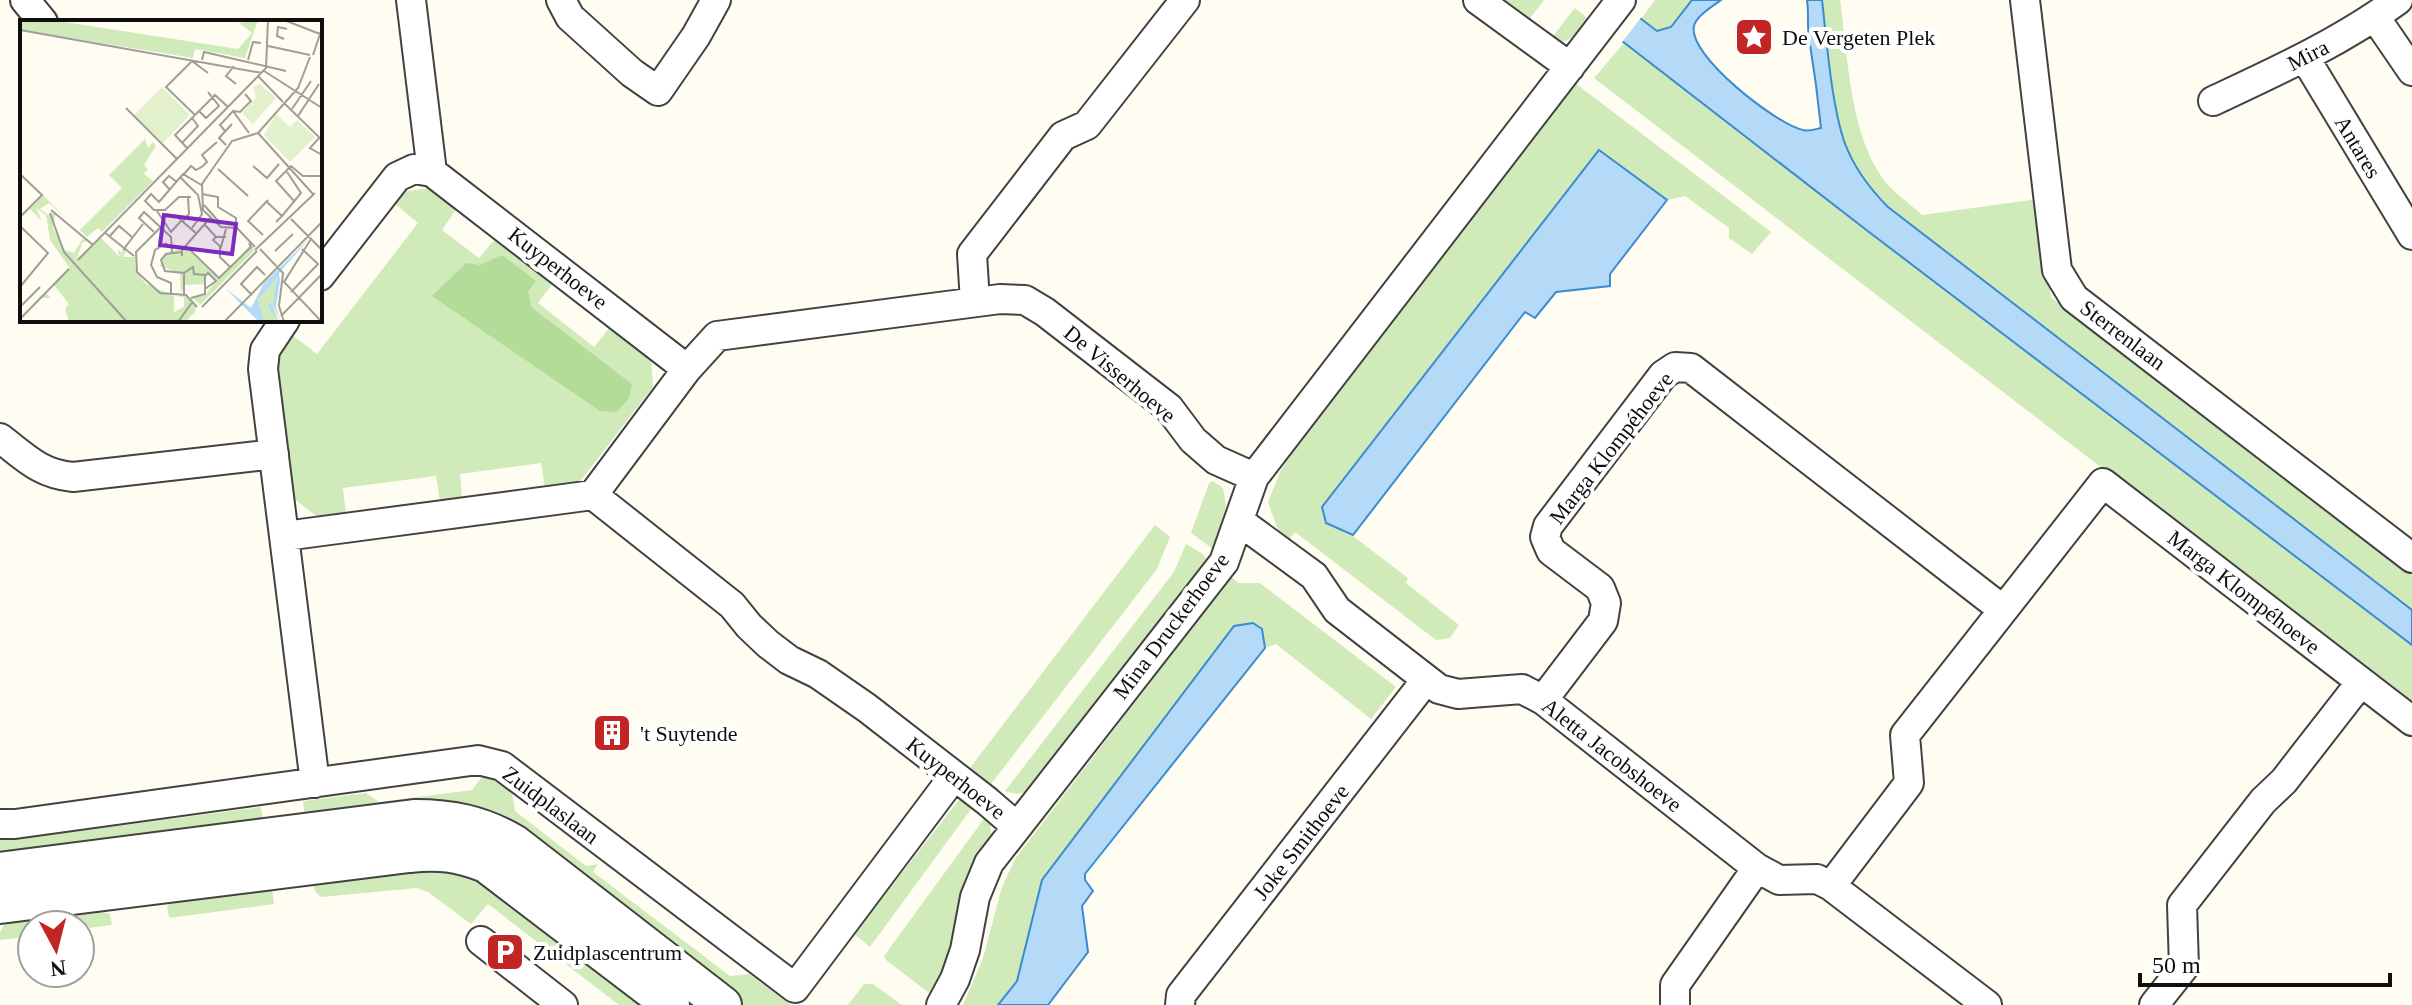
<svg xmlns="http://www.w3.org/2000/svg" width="2412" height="1005" font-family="'Times New Roman',serif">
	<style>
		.green { fill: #d0eab9 }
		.forest { fill: #b3dc98 }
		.water { fill: #b5daf7; stroke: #3a8bd0; stroke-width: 2 }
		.pier { fill: #fffdf1 }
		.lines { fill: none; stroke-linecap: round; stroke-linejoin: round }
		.minor-casing { stroke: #424242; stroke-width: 32 }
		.tertiary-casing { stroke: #424242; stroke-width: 40 }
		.minor { stroke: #fff; stroke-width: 28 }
		.tertiary { stroke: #fff; stroke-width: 36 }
		.labels { text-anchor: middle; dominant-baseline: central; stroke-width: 8; stroke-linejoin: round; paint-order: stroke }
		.poi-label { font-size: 22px; fill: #0f0f0f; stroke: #fff; text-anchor: start }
		.street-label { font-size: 22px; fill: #0f0f0f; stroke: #fff }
		.inset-road { fill: none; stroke: #9f9e97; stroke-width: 2 }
		.view { fill: #7b2cbf; fill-opacity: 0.15; stroke: #7b2cbf; stroke-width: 4 }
		.inset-edge { fill: none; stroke: #0f0f0f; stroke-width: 4 }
	</style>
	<rect width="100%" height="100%" fill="#fffdf1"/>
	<path class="green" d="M 1493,0 L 1544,0 L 1525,25 Z
		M 1655,0 L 1692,0 L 1671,27 L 1657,31 L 1641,19 Z
		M 1822,0 L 1840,0 C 1848,56 1849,128 1881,176 C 1891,191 1909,203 1922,215 L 2038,199 L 2051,297 L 2412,575 L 2412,610 L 1888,207 C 1870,189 1853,166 1844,141 C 1831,101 1827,43 1822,0 Z
		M 1577,5 L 1590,15 C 1579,30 1571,47 1550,40 Z
		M 1624,43 L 2412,645 L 2412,706 L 1594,78 Z
		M 1575,83 L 1771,232 L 1752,254 L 1729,238 L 1729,228 L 1685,196 L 1667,200 L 1599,150 L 1322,507 L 1343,532 L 1353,536 L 1408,578 L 1406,583 L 1459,625 L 1450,638 L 1436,640 L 1295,532 L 1288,541 L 1279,533 L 1268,502 L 1281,470 L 1302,437 Z
		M 430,188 L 457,208 L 442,230 L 479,258 L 496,238 L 553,283 L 538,303 L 594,347 L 610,327 L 651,357 L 653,387 L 578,484 L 545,488 L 541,463 L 460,474 L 462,499 L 440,501 L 436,476 L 343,488 L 346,515 L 319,518 L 288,494 L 275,356 L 291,334 L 317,354 L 418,223 L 393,202 L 401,192 Z
		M 1213,481 L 1223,488 L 1226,506 L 1213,549 L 1191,533 L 1209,483 Z
		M 1155,525 L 1170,537 L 1157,569 L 991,784 L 970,768 Z
		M 1186,544 L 1203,554 L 1207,561 L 1029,791 L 1017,794 L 1005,791 L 1174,572 Z
		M 1231,577 L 1239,583 L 1260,583 L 1396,687 L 1371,719 L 1276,644 L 1265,648 L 1262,629 L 1042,880 L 1017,981 L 998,1005 L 963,1005 L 983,958 L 1002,887 L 1015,859 Z
		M 482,777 L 500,781 L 512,792 L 515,811 L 586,866 L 598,864 L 593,872 L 730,976 L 749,974 L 791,1005 L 739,1005 L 531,845 L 306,825 L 303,801 L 366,793 L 379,802 L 472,790 Z
		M 962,796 L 974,805 L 870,947 L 854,934 Z
		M 261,807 L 264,830 L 0,861 L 0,840 L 11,840 Z
		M 986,816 L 990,822 L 992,840 L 955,951 L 933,996 L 886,960 L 884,956 Z
		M 468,869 L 657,1005 L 619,1005 L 488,904 L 471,924 L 428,892 L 417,888 L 321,897 L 315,891 L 312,875 Z
		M 271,880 L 274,904 L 169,918 L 167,906 L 195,890 Z
		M 77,906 L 110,914 L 112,925 L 80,929 L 80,925 L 32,925 L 32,936 L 0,940 L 0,932 L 6,922 Z
		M 864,984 L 873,984 L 902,1005 L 848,1005 Z"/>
	<path class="forest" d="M 502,255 L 536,281 L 528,291 L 531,307 L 632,384 L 629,398 L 617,412 L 600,411 L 432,296 L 466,263 L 480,265 Z"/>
	<path class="water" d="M 1569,0 L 1616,0 L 1657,31 L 1671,27 L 1692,0 L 1721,0 C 1713,6 1696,16 1694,26 C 1687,55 1776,124 1803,130 C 1808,132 1816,129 1821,128 C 1818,98 1814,68 1809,38 C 1807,26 1809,13 1807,0 L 1822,0 C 1827,43 1831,101 1844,141 C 1853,166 1870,189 1888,207 L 2412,610 L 2412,645 L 1869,232 Z
		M 1599,150 L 1667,200 L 1610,274 L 1610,286 L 1556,292 L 1535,318 L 1525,312 L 1353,535 L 1326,523 L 1322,507 Z
		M 1253,623 L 1262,629 L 1265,648 L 1085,874 L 1085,880 L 1093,891 L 1082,906 L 1088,952 L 1048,1005 L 998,1005 L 1017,981 L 1042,880 L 1234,626 Z"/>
	<path class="pier" d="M 1565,0 L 1623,0 L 1643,15 L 1620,45 Z"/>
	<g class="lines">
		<g class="minor-casing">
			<path id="minor" d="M 25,0 L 43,22
				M 411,0 L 432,172
				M 561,0 L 570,17 L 632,73 L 658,91 L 696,36 L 716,0
				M 1478,0 L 1570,67
				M 2025,0 L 2057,270 L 2074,298 L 2412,558
				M 2375,17 L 2412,71
				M 2305,58 L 2412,235
				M 2213,101 C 2277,71 2341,42 2398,0
				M 320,276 L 397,177 L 414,169 L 432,172 L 687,369 L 593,495
				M 975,302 L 972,254 L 1063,136 L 1087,125 L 1185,0
				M 285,320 L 265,350 L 263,369 L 315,783
				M 687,369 L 717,336 L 1000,299 L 1025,300 L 1045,312 L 1169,408 L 1193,440 L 1216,460 L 1254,477
				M 0,438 C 25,457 40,474 73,477 L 274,454
				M 1239,521 L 1314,576 L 1337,610 L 1439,689 L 1458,694 L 1522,689 L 1543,700 L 1757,868 L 1779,880 L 1817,879 L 1831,886 L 1987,1005
				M 285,536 L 593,495 L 732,605 L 749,626 L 768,644 L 789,660 L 818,674 L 867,708 L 987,801 L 1017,827
				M 1543,700 L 1603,621 L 1606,603 L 1600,588 L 1551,551 L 1545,537 L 1548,526 L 1663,375 L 1675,367 L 1691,368 L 2002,609
				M 0,824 L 15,824 L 478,760 L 502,766 L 795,988 L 954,776
				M 1831,886 L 1909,783 L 1905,735 L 2103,483 L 2412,721
				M 481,941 L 563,1005
				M 941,1005 L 955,979 L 965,950 L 975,897 L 989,863 L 1224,562 L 1254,477 L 1621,0
				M 1180,1005 L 1181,995 L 1426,680
				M 1675,1005 L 1675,985 L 1757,868
				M 2154,1005 L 2184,967 L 2182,905 L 2263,801 L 2284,781 L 2361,682"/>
		</g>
		<g class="tertiary-casing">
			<path id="tertiary" d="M 0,871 L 414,818 C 452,818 481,824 514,843 L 723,1005
				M 0,905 L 409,854 C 440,851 457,853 486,864 L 671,1005"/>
		</g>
		<use href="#minor" class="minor"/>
		<use href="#tertiary" class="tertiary"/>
	</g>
	<defs>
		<g id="sight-square" transform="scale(2)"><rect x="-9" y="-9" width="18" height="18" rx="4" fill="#c22624" stroke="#fff"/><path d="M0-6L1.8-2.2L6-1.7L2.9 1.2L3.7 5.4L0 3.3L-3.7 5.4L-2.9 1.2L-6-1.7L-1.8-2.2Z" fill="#fff"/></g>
		<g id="building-square" transform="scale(2)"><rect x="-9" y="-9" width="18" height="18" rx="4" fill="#c22624" stroke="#fff"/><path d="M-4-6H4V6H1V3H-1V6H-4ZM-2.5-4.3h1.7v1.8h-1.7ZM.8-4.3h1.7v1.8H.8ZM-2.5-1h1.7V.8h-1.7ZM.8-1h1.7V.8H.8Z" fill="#fff"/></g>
		<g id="parking-square" transform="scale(2)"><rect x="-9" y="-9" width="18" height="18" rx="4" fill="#c22624" stroke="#fff"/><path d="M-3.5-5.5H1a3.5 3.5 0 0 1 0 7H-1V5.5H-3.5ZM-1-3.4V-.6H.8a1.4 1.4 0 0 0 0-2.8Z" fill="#fff"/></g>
	</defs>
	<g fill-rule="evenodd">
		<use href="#sight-square" x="1754" y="37"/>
		<use href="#building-square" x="612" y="733"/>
		<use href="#parking-square" x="505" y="952"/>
	</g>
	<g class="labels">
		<g class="poi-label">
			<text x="1782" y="37">De Vergeten Plek</text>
			<text x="640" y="733">'t Suytende</text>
			<text x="533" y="952">Zuidplascentrum</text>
		</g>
		<g class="street-label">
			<text transform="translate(2308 55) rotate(-27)">Mira</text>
			<text transform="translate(2358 147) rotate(59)">Antares</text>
			<text transform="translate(558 268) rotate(38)">Kuyperhoeve</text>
			<text transform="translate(2123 335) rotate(37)">Sterrenlaan</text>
			<text transform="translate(1120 374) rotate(40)">De Visserhoeve</text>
			<text transform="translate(1611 448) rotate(-52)">Marga Klompéhoeve</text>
			<text transform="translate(2244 592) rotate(38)">Marga Klompéhoeve</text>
			<text transform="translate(1171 626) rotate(-53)">Mina Druckerhoeve</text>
			<text transform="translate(1612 755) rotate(38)">Aletta Jacobshoeve</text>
			<text transform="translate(956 778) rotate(38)">Kuyperhoeve</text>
			<text transform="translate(551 805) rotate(37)">Zuidplaslaan</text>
			<text transform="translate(1301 842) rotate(-52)">Joke Smithoeve</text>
		</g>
	</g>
	<g transform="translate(20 20)">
		<rect width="302" height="302" fill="#fffdf1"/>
		<path d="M 0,0 L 32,0 L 218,29 L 232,13 L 219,3 L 238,0 L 225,38 L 175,29 L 173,38 L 0,10 ZM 125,119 L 128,128 L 133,122 L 136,126 L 124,145 L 128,149 L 124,154 L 133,161 L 82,212 L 78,208 L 67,217 L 60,210 L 102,168 L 89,155 ZM 15,167 L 47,199 L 29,183 L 20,189 L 28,195 L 36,192 L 33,208 L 45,230 L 54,233 L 63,218 L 67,221 L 62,223 L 57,238 L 81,218 L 100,237 L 98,232 L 99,229 L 101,233 L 108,226 L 103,237 L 115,237 L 116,252 L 126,264 L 154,276 L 154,292 L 164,287 L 164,277 L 155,276 L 164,275 L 176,285 L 175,292 L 165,302 L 49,302 L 45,289 L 49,284 L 33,264 L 25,272 L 31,278 L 19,278 L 0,298 L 49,247 L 30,220 L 26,195 L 16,188 L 22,201 L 10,189 L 0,199 L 22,175 ZM 232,223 L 234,231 L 180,285 L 172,277 L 185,275 L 196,261 L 187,253 L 185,264 L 164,265 L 161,274 L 160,253 L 140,246 L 145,233 L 165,227 L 199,259 ZM 253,258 L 259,261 L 254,287 L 259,302 L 243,302 L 238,279 Z" fill="#d0eab9"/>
		<path d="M 240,64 L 256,78 L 233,104 L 222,93 L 236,78 L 233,67 ZM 142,67 L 170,95 L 143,123 L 114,95 ZM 256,94 L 270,107 L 277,100 L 295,117 L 270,142 L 244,115 Z" fill="#e2f1cb"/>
		<path d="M 289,219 L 259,253 L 260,261 L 256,287 L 261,302 L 254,287 L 254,279 L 253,288 L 256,299 L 248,286 L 250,281 L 252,288 L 257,258 L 238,279 L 244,302 L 239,302 L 205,268 L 231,288 L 244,263 Z" fill="#b5daf7"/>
		<path class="inset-road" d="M 264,0 L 300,14M 0,10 L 242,53M 264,19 L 257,16 L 258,7 L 267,9M 248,26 L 290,35M 293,35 L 302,8M 182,40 L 184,32 L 266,51M 228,40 L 233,22 L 241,23M 214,46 L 206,56 L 216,64M 244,51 L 302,88M 238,56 L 263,82M 265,84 L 302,120M 106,88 L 157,139M 272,89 L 291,61M 179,91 L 186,98 L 199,86 L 188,72M 213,91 L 220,92 L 231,81 L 225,74M 175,95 L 146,67 L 172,41 L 188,53M 278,96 L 299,64M 205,111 L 200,105 L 213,91 L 229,113M 238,113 L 278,68 L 290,37M 238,113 L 293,174M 300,117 L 290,128 L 302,135M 162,123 L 178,106 L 172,98M 206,125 L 199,118 L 212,104M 167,128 L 155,115 L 195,75 L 208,87M 233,146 L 247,158 L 259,144M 198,149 L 228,176M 0,154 L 22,175 L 0,197M 164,154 L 171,146 L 176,150 L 183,146 L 187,142 L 182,135 L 197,122M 160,157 L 178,175 L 182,194 L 172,208M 150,170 L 143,162 L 149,156 L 157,162M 182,174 L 198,177 L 198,187 L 216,198 L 216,208M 171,177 L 159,177 L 145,190 L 134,190 L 125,181 L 131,174 L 139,182 L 163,154 L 183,166M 274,181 L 256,161 L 271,146 L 283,156 L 302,156M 247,182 L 262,196 L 256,202M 184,185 L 201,204M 31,190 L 73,225M 137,191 L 151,212 L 161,201M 30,193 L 44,232 L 107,302M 155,195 L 177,214M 262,196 L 281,173 L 267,152M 271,199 L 302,230M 163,201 L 169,194 L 168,177M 185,205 L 196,217 L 206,217M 0,206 L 28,233 L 0,267M 141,207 L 116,232 L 117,252 L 140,273 L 166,275 L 177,287M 84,212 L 114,236M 134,212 L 119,198 L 124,192 L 151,217 L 152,232M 243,215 L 228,201 L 248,180M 89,217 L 99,206 L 112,217M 196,217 L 193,220 L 201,227 L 206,209M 291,219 L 264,262 L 300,300M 147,223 L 135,230 L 131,245 L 137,257 L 151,263 L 151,275M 166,226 L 199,258 L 231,227 L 229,223M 200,227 L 200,237 L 210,247M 235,227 L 217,208 L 201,207 L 183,190 L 182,164 L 212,121 L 238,113M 240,229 L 263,253 L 259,286 L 264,302M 103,230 L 123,204M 235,230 L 295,173M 255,231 L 273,214M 162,232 L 146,234 L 141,240 L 145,251 L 164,253 L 164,274M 162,236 L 162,230 L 190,198M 58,240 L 246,48 L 248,0M 164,253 L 173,247 L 174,254 L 185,255M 271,272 L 298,244 L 282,229M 232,275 L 221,264 L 237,247 L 245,255M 171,278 L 185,274 L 185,256 L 188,253 L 196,261 L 185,269M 0,287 L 20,267M 182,287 L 237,231M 261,296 L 302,254M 0,299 L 49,249M 158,302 L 173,281M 204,302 L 302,202"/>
		<path class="view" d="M 144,195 L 216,204 L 212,234 L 140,225 Z"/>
		<rect width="302" height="302" class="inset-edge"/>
	</g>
	<g transform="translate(56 949) rotate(173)"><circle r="38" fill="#ffffff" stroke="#9f9f9f" stroke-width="2"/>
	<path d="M0-6L14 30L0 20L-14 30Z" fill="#c22624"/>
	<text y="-12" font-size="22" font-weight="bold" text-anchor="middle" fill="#0f0f0f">N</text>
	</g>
	<path d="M2140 973v12h250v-12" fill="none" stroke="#0f0f0f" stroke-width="4"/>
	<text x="2152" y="973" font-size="24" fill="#0f0f0f" stroke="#ffffff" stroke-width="6" paint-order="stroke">50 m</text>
</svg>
